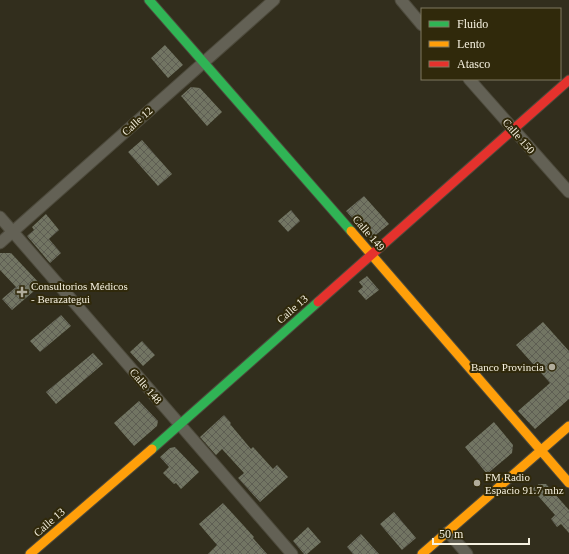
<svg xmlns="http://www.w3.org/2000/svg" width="569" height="554" font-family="'Times New Roman',serif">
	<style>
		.building { fill: url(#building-cross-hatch) }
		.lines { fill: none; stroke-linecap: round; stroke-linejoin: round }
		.street-casing { stroke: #4d4a3c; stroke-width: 13 }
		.fast-casing { stroke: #4d4a3c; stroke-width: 11 }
		.slow-casing { stroke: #4d4a3c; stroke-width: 11 }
		.jam-casing { stroke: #4d4a3c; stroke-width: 11 }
		.street { stroke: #636155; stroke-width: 11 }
		.fast { stroke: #30b455; stroke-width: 9 }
		.slow { stroke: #ff9f0a; stroke-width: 9 }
		.jam { stroke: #e5322d; stroke-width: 9 }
		.poi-dot { fill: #b1ac9b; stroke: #30290b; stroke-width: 1.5 }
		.labels { text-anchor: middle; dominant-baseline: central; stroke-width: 4; stroke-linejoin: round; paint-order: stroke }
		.street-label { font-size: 11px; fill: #f5f0df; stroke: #30290b }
		.poi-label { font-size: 11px; fill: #f5f0df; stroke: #30290b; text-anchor: start }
	</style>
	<defs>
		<pattern id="building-cross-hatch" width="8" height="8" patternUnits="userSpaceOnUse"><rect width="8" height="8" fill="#727563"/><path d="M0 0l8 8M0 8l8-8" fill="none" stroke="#5e5e53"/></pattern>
	</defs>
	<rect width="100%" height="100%" fill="#322e1d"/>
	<path class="building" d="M 165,45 L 183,65 L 168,78 L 151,58 Z
		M 191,87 L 200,88 L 222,112 L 207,126 L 181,96 Z
		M 142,140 L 172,174 L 158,186 L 128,152 Z
		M 364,196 L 389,224 L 371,239 L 346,211 Z
		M 291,210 L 300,221 L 288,232 L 278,221 Z
		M 46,214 L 59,230 L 49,239 L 61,253 L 50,263 L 27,236 L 34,230 L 32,227 Z
		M 0,253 L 11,253 L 41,285 L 12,310 L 2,299 L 16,287 L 0,270 Z
		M 367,276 L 379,290 L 366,300 L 358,291 L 363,287 L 359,282 Z
		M 61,315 L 71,326 L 40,352 L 30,341 Z
		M 543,322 L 569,351 L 569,399 L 535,429 L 518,411 L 550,383 L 516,345 Z
		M 142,341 L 155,355 L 143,366 L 130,352 Z
		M 93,353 L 103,364 L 56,404 L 46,392 Z
		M 139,401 L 158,421 L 157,426 L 134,446 L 114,423 Z
		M 224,415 L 231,423 L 230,424 L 251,449 L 253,447 L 273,469 L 277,465 L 288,477 L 260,502 L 238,478 L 244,473 L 222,449 L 216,455 L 200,437 Z
		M 494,422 L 513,445 L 512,453 L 487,474 L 465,447 Z
		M 175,447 L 199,472 L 181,489 L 176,483 L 174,484 L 163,473 L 169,467 L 160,457 L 170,448 Z
		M 539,484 L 546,484 L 569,510 L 569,533 L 561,524 L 557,527 L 551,519 L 555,515 L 532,489 Z
		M 223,503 L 254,537 L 253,538 L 267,554 L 208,554 L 217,545 L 199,524 Z
		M 394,512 L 416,538 L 402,550 L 380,524 Z
		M 308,527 L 321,542 L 307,554 L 304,554 L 293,541 Z
		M 361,534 L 379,554 L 353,554 L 347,547 Z"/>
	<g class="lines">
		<g class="street-casing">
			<path id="street" d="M 401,0 L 422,25
				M 469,79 L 569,192
				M 0,217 L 292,554
				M 0,243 L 274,0
				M 448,532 L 467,554"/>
		</g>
		<g class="fast-casing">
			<path id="fast" d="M 149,0 L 351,231
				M 152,449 L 318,302"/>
		</g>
		<g class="slow-casing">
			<path id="slow" d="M 351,231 L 569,483
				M 30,554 L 152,449
				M 422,554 L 569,426"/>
		</g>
		<g class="jam-casing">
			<path id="jam" d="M 318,302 L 569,80"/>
		</g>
		<use href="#street" class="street"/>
		<use href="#fast" class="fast"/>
		<use href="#slow" class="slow"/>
		<use href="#jam" class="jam"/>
	</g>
	<g class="poi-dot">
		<path d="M20 286h4v4h4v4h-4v4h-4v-4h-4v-4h4z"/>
		<circle cx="552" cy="367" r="4"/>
		<circle cx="477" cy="483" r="4"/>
	</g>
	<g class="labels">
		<g class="street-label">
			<text transform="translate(137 121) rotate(-42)">Calle 12</text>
			<text transform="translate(519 136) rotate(49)">Calle 150</text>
			<text transform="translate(369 233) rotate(49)">Calle 149</text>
			<text transform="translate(292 309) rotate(-41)">Calle 13</text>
			<text transform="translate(146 386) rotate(49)">Calle 148</text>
			<text transform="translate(49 522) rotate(-41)">Calle 13</text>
		</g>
		<g class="poi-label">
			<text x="31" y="286">Consultorios Médicos<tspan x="31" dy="13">- Berazategui</tspan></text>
			<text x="544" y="367" text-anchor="end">Banco Provincia</text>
			<text x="485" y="477">FM Radio<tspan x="485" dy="13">Espacio 91.7 mhz</tspan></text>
		</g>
	</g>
	<rect x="421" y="8" width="140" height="72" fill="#30290b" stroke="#7f7960"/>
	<rect x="429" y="21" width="20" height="6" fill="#30b455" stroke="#7f7960"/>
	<text x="457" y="28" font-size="12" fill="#f5f0df">Fluido</text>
	<rect x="429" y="41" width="20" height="6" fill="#ff9f0a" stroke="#7f7960"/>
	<text x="457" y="48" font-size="12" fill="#f5f0df">Lento</text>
	<rect x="429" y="61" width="20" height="6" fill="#e5322d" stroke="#7f7960"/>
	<text x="457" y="68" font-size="12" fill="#f5f0df">Atasco</text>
	<path d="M433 538v6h96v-6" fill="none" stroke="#f5f0df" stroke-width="2"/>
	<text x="439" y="538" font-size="12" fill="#f5f0df" stroke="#30290b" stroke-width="3" paint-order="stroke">50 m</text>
</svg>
